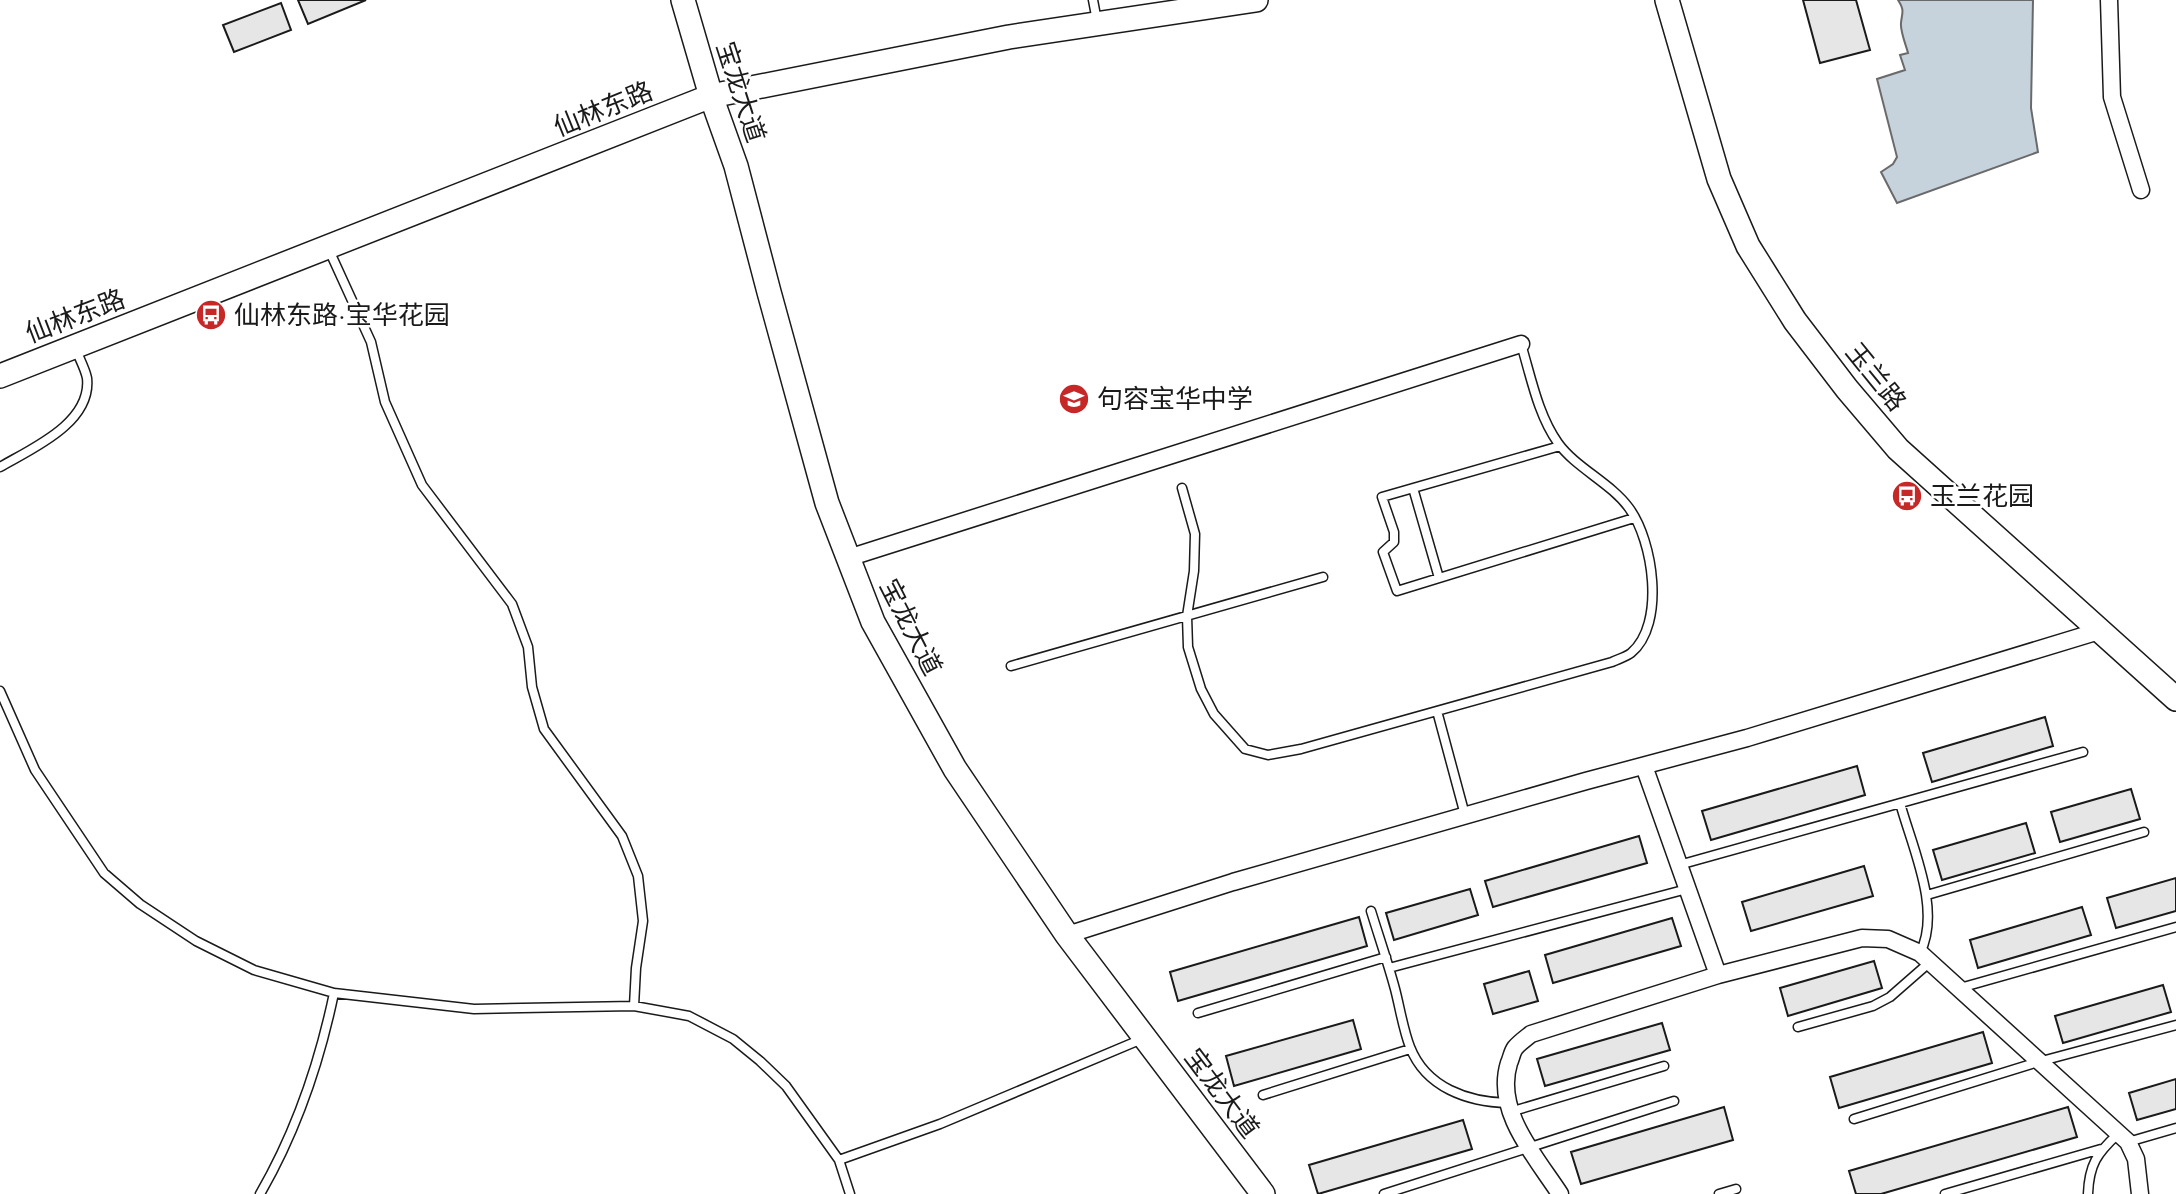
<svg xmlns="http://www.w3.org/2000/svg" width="2176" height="1194" font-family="Jost,'Noto Sans SC',sans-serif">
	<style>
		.water { fill: #c6d2dc; stroke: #6a6a6a; stroke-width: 2 }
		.building { fill: #e6e6e6; stroke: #1a1a1a; stroke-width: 2 }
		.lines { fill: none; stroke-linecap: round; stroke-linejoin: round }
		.lane-casing { stroke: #1a1a1a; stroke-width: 11 }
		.street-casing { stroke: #1a1a1a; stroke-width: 19 }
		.secondary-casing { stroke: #1a1a1a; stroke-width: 26 }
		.lane { stroke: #fff; stroke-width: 8 }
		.street { stroke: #fff; stroke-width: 16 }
		.secondary { stroke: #fff; stroke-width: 23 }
		.labels { text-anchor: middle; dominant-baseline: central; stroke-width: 5; stroke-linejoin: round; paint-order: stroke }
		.street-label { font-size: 26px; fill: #1a1a1a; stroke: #fff }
		.poi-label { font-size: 26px; fill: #1a1a1a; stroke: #fff; text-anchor: start }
	</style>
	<rect width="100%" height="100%" fill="#fff"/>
	<path class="water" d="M 1898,0 L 2033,0 L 2031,108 L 2038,152 L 1897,203 L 1881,172 L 1893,164 L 1897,157 L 1877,79 L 1905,70 L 1900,55 L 1908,53 C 1906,45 1900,31 1901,23 C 1902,12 1905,11 1898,0 Z"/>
	<path class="building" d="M 298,0 L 366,0 L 308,24 Z
		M 1803,0 L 1856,0 L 1870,50 L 1820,63 Z
		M 281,3 L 291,30 L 234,52 L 223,25 Z
		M 2045,717 L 2053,746 L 1932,782 L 1923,753 Z
		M 1857,766 L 1865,795 L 1711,840 L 1702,811 Z
		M 2131,789 L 2140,819 L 2060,842 L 2051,812 Z
		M 2026,823 L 2035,853 L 1942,880 L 1933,850 Z
		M 1639,836 L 1647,863 L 1493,907 L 1485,881 Z
		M 1864,866 L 1873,896 L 1751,931 L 1742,902 Z
		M 2176,878 L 2176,911 L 2116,928 L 2107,898 Z
		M 1470,889 L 1478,915 L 1394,940 L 1386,913 Z
		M 2082,907 L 2091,935 L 1978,968 L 1970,940 Z
		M 1359,917 L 1367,946 L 1178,1001 L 1170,972 Z
		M 1672,918 L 1681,946 L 1553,983 L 1545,955 Z
		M 1874,961 L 1882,988 L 1788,1016 L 1780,988 Z
		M 1529,971 L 1538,1001 L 1493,1014 L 1484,984 Z
		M 2163,985 L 2171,1012 L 2063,1043 L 2055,1016 Z
		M 1353,1020 L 1361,1049 L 1234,1086 L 1226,1056 Z
		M 1662,1023 L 1670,1050 L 1545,1086 L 1537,1059 Z
		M 1983,1032 L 1992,1063 L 1839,1108 L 1830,1077 Z
		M 2176,1079 L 2176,1109 L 2137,1120 L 2129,1093 Z
		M 1724,1107 L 1733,1140 L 1581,1184 L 1571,1152 Z
		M 2068,1107 L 2077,1137 L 1881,1194 L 1856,1194 L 1849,1171 Z
		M 1463,1120 L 1472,1149 L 1318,1194 L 1309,1165 Z"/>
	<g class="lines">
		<g class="lane-casing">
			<path id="lane" d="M 1093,0 L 1097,21
				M 329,250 L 371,342 L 385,402 L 422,485 L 512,604 L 528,647 L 532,687 L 544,729 L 622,836 L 638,876 L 643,921 L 636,968 L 634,1006
				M 1560,446 L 1382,497 L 1394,532 L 1394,542 L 1383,552 L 1397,591 L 1634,518
				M 0,467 C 31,449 92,423 87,378 C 85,368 78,356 75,347
				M 1182,488 L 1195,534 L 1194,571 L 1187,616 L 1188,647 L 1201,689 L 1214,714 L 1245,749 L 1268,755 L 1301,749 L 1612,662 C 1618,659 1626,657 1631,653 C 1666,624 1653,540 1629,508 C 1611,483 1576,468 1558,443 C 1538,415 1531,377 1521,344
				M 1413,488 L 1439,578
				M 1011,666 L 1323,577
				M 0,691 L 35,770 L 104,873 L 140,904 L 196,941 L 254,970 L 334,993 L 474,1009 L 634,1006 L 689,1016 L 733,1039 L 760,1061 L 786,1086 L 839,1160 L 850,1194
				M 1437,711 L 1465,815
				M 1900,803 C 1912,847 1942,910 1920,953
				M 1679,865 L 2083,752
				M 1927,895 L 2144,832
				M 1371,911 C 1379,937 1388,963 1395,989 C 1400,1008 1403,1029 1410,1047 C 1426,1088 1468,1102 1508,1103
				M 1389,968 L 1687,889
				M 1960,988 L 2176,927
				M 1198,1013 L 1386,957
				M 1798,1027 L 1873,1006 L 1890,997 L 1930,962
				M 1263,1095 L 1410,1049
				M 1510,1112 L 1664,1066
				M 1854,1119 L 2038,1062 L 2176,1025
				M 2128,1142 L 2176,1128
				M 839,1160 L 940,1124 L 1142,1039
				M 260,1194 C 297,1130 319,1065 334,993
				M 1384,1194 L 1674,1101
				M 1719,1194 L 1736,1189
				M 1945,1194 L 2101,1149
				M 2088,1194 C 2089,1165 2097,1153 2118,1134"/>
		</g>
		<g class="street-casing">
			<path id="street" d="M 2109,0 L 2112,97 L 2141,190
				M 848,558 L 1521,344
				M 1644,766 L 1718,975
				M 1067,935 L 1233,882 L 1586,781 L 1747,738 L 2099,631
				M 1560,1194 C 1536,1157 1494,1111 1509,1063 C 1511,1059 1512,1052 1515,1048 C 1519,1043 1526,1038 1531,1034 L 1718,975 L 1862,938 L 1888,939 L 1920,953 L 2128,1142 L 2136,1159 L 2140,1194"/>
		</g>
		<g class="secondary-casing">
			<path id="secondary" d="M 683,0 L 711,96 L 736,166 L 769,292 L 827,503 L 873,622 L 955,769 L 1067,935 L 1263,1194
				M 1667,0 L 1719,179 L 1748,246 L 1795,321 L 1847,389 L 1898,449 L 2176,699
				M 0,376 L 711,96 L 1009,37 L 1256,0"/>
		</g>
		<use href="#lane" class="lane"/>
		<use href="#street" class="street"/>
		<use href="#secondary" class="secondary"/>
	</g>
	<defs>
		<g id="bus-disc" transform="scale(1.575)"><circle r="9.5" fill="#c62828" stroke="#fff"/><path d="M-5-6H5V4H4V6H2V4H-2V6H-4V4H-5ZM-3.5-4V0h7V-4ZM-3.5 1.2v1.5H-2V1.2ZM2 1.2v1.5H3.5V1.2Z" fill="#fff"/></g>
		<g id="school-disc" transform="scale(1.575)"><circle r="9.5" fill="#c62828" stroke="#fff"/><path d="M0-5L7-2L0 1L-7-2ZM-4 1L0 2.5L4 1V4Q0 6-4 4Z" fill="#fff"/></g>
	</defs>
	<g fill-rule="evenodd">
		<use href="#bus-disc" x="211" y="315"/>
		<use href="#school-disc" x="1074" y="399"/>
		<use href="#bus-disc" x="1907" y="496"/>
	</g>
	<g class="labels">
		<g class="street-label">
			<text transform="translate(741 92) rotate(72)">宝龙大道</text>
			<text transform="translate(603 109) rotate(-22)">仙林东路</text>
			<text transform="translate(75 316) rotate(-21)">仙林东路</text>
			<text transform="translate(1876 377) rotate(51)">玉兰路</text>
			<text transform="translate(911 627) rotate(63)">宝龙大道</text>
			<text transform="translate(1222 1093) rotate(53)">宝龙大道</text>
		</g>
		<g class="poi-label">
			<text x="234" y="315">仙林东路·宝华花园</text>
			<text x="1097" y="399">句容宝华中学</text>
			<text x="1930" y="496">玉兰花园</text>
		</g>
	</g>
</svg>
